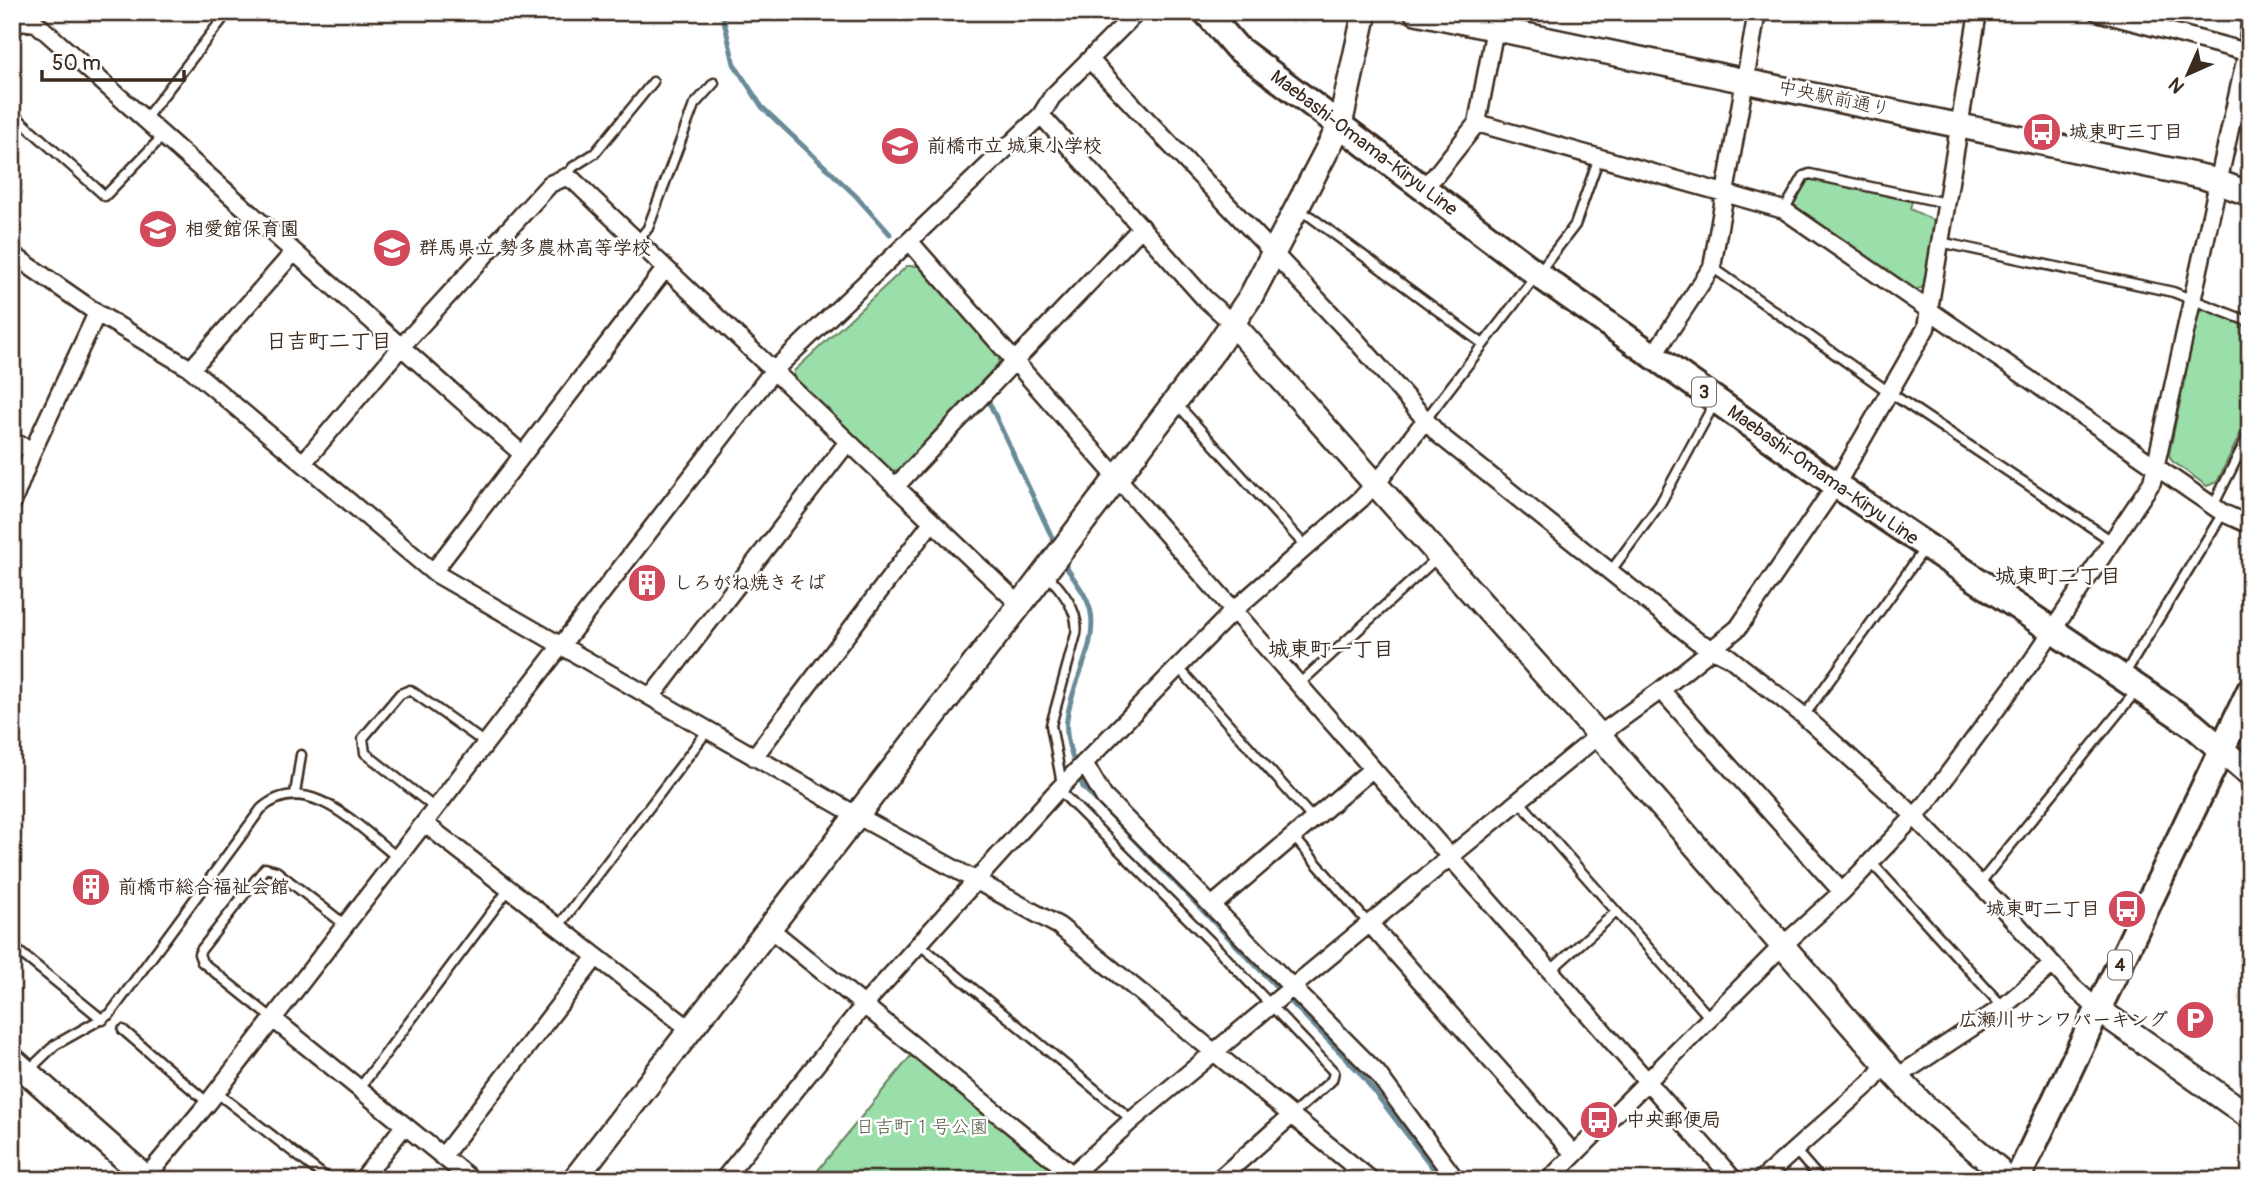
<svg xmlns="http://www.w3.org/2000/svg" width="2262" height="1192" font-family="Pangolin,'Klee One',sans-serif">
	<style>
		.green { fill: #9adeaa; stroke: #6a8464; stroke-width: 2 }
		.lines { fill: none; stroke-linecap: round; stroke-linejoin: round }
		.stream { stroke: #698b98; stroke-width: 5 }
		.lane-casing { stroke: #3b2a1e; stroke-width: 13 }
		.street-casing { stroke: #3b2a1e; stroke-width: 21 }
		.secondary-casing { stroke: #3b2a1e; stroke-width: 28 }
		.primary-casing { stroke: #3b2a1e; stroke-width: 30 }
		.lane { stroke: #fff; stroke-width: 8 }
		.street { stroke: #fff; stroke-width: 16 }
		.secondary { stroke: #fff; stroke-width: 23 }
		.primary { stroke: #fff; stroke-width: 24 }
		.labels { text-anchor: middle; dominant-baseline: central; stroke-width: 5; stroke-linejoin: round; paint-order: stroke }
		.shield { fill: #fff; stroke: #766a62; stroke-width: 2 }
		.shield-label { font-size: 18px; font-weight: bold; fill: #3b2a1e }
		.street-label { font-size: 19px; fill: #3b2a1e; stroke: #fff }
		.poi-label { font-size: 19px; font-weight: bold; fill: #3b2a1e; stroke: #fff; text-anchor: start }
		.park-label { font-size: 19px; fill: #586048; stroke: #fff }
		.neighbourhood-label { font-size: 21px; font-weight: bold; fill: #3b2a1e; stroke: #fff }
	</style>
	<rect width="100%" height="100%" fill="#fff"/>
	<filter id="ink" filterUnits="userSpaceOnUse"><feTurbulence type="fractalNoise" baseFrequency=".0143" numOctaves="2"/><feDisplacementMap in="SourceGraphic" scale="14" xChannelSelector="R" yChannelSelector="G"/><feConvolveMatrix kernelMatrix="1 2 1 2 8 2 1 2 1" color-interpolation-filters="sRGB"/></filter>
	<g filter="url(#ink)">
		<path class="green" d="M 1812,179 L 1912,201 L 1910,209 L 1935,221 L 1924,287 L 1914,290 L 1795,207 L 1793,202 L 1806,180 Z
			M 907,266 L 919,266 L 1000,357 L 998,364 L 899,470 L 888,471 L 793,382 L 794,371 Z
			M 2206,309 L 2250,327 L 2250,414 L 2217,482 L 2207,486 L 2172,461 L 2169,455 L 2198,314 Z
			M 914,1052 L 1060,1169 L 1050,1180 L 810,1180 Z"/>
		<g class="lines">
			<path class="stream" d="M 722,12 L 734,64 L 762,107 L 856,196 L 890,234
				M 981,385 L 1057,548
				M 1062,560 C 1071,577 1088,594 1091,613 C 1097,648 1071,684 1067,719 C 1064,741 1076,767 1083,787 L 1360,1073 L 1442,1180"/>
			<g class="lane-casing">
				<path id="lane" d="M 12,113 L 105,196 L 163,136
					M 145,119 L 228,12
					M 566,177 L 573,167 L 595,153 L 653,82
					M 1784,210 L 1804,176 L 1810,174 L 1946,203
					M 1299,211 L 1311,217 L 1483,344
					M 637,242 L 648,228 L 694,105 L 714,83
					M 1940,242 L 2173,292 L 2250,322
					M 1712,267 L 1889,392 L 2112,541
					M 1177,404 L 1306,547
					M 1426,419 L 1575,225 L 1598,160
					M 2213,506 L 2250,432
					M 1610,572 L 1660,504 L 1715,402
					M 1045,573 C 1061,588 1080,612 1076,634 L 1051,725 L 1064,795 L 1211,942 L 1334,1072 L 1332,1080 L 1292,1115
					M 1178,667 L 1313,819
					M 2124,675 L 2223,513
					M 1299,684 L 1438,557
					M 1804,716 L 1925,548
					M 295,794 L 301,755
					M 1520,802 L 1710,1018
					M 435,808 L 365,753 L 363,738 L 400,694 L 410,690 L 485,743
					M 1293,836 L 1369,924
					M 1871,862 L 2003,1007
					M 1980,883 L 2137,690
					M 558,927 L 708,730
					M 919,944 L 1132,1120
					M 12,946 L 103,1020
					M 1550,971 L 1616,912
					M 272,1018 L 202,962 L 199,954 L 201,950 L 265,868 L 276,871 L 344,924
					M 123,1030 L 208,1103
					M 29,1070 L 55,1045 L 110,1014 L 261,809 C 307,768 360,829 397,857
					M 359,1089 L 509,889
					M 216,1092 L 329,1180
					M 1795,1150 L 1821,1180"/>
			</g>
			<g class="street-casing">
				<path id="street" d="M 2097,12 L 2250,53
					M 12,29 L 21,21 L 36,23 L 521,453
					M 1091,61 L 1354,338 L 1438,434 L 1697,641 L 1729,657 L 1804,716 L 1905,807 L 2000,905 L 2073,987 L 2099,1010
					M 1041,115 L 1052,97 L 1137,12
					M 1477,123 L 1498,12
					M 1423,186 L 1435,176 L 1477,123 L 1784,210 L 2223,513 L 2250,525
					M 910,242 L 1734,1180
					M 12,254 L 97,313 L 191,369 L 433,572 L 856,815 L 1059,926 L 1371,1180
					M 1653,356 L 1712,267 L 1757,12
					M 191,369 L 294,252
					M 12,442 L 33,450
					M 303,463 L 401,347 L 550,184 L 566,177 L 574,181 L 1020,605
					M 895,487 L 1142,227
					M 12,504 L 33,450 L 97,313
					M 433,572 L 665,269
					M 1661,690 L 1842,892
					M 651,697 L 847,443
					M 754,757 L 932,522
					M 1084,763 L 1104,797 L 1377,1073 L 1456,1180
					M 424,823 L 691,1030
					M 1213,905 L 1372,769
					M 1370,924 L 1574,1154
					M 769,928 L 1079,1180
					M 272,1018 L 472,1180
					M 1897,1077 L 2003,1007 L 2053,964
					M 443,1156 L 596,957
					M 144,1180 L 208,1103 L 773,371 L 1041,115 L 1204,298 L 1231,322
					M 362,1180 L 404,1126
					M 723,1180 L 864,1005 L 1054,794 L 1234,610 L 1361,499 L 1384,474 L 1426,419
					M 1066,1180 L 1132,1120 L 1450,857 L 1599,735 L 1661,690 L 1738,628 L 1836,485 L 1926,328 L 1978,12
					M 1218,1180 L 1292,1115
					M 1549,1180 L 1781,947 L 1842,892 L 1926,804 L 2032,661 L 2152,482 L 2247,52 L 2250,23
					M 1761,1180 L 1873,1080 L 1885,1064"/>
			</g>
			<g class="secondary-casing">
				<path id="secondary" d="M 1416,12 L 2204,177 L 2250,194
					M 1231,322 L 1599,735 L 1897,1077 L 1924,1106 L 1996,1167 L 2006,1180
					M 2099,1010 L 2250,1117
					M 12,1059 L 149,1180
					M 574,1180 L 1020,605 L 1215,349 L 1251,296 L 1340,125 L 1365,12"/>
			</g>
			<g class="primary-casing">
				<path id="primary" d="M 1206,12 L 1236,47 L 1536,273 L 1836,485 L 2193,725 L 2250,774
					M 2017,1180 L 2250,690"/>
			</g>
			<use href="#lane" class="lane"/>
			<use href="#street" class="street"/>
			<use href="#secondary" class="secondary"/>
			<use href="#primary" class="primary"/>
		</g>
	</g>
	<defs>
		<g id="bus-disc" transform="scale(2.0125)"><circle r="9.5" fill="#d1495b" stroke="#fff"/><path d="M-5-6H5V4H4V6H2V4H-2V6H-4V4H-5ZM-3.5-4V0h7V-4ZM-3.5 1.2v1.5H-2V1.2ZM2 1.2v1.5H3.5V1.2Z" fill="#fff"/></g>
		<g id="school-disc" transform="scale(2.0125)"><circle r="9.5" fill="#d1495b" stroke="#fff"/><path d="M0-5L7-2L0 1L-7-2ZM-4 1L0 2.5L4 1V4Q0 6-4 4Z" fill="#fff"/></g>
		<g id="building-disc" transform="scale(2.0125)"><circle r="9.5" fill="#d1495b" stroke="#fff"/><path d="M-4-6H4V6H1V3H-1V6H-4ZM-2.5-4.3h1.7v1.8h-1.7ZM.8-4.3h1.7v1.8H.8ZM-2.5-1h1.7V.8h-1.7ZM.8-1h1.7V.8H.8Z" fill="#fff"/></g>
		<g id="parking-disc" transform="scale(2.0125)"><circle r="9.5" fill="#d1495b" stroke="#fff"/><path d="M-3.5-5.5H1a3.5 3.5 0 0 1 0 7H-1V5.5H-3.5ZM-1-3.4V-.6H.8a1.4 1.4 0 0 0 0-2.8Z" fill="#fff"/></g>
	</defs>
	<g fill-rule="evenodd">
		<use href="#bus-disc" x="2042" y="132"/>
		<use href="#school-disc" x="900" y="146"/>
		<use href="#school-disc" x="158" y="229"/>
		<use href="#school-disc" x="392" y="248"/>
		<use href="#building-disc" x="647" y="583"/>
		<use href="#building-disc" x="91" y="887"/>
		<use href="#bus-disc" x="2127" y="909"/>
		<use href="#parking-disc" x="2195" y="1020"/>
		<use href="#bus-disc" x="1599" y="1120"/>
	</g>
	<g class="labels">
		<g class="shield">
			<rect x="1692" y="377.5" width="24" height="29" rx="5"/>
			<rect x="2108" y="950.5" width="24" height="29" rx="5"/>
		</g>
		<g class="shield-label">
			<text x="1704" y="392">3</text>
			<text x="2120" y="965">4</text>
		</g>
		<g class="street-label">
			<text transform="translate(1834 98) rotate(12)">中央駅前通り</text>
			<text transform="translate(1364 143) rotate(37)">Maebashi-Omama-Kiryu Line</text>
			<text transform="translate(1823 475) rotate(35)">Maebashi-Omama-Kiryu Line</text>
		</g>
		<g class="poi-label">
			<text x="2069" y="132">城東町三丁目</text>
			<text x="927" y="146">前橋市立 城東小学校</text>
			<text x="185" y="229">相愛館保育園</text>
			<text x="419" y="248">群馬県立 勢多農林高等学校</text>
			<text x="674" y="583">しろがね焼きそば</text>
			<text x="118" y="887">前橋市総合福祉会館</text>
			<text x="2100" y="909" text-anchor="end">城東町二丁目</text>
			<text x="2168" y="1020" text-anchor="end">広瀬川サンワパーキング</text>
			<text x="1626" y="1120">中央郵便局</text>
		</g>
		<g class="park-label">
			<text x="922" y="1127">日吉町１号公園</text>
		</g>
		<g class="neighbourhood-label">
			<text x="329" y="341">日吉町二丁目</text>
			<text x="2058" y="576">城東町二丁目</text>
			<text x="1331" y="649">城東町一丁目</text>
		</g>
	</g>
	<rect width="2262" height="1192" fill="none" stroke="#fff" stroke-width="42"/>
	<rect x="21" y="21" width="2220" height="1150" fill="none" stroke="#3b2a1e" stroke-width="2.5" filter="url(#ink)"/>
	<g transform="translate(2188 74) rotate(225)" stroke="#ffffff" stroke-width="5" paint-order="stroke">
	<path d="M0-5L12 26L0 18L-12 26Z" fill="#3b2a1e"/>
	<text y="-10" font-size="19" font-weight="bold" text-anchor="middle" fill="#3b2a1e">N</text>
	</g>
	<path d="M42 70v10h142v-10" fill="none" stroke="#3b2a1e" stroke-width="3.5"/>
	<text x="52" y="70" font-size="21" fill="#3b2a1e" stroke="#ffffff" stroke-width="5" paint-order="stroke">50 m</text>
</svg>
